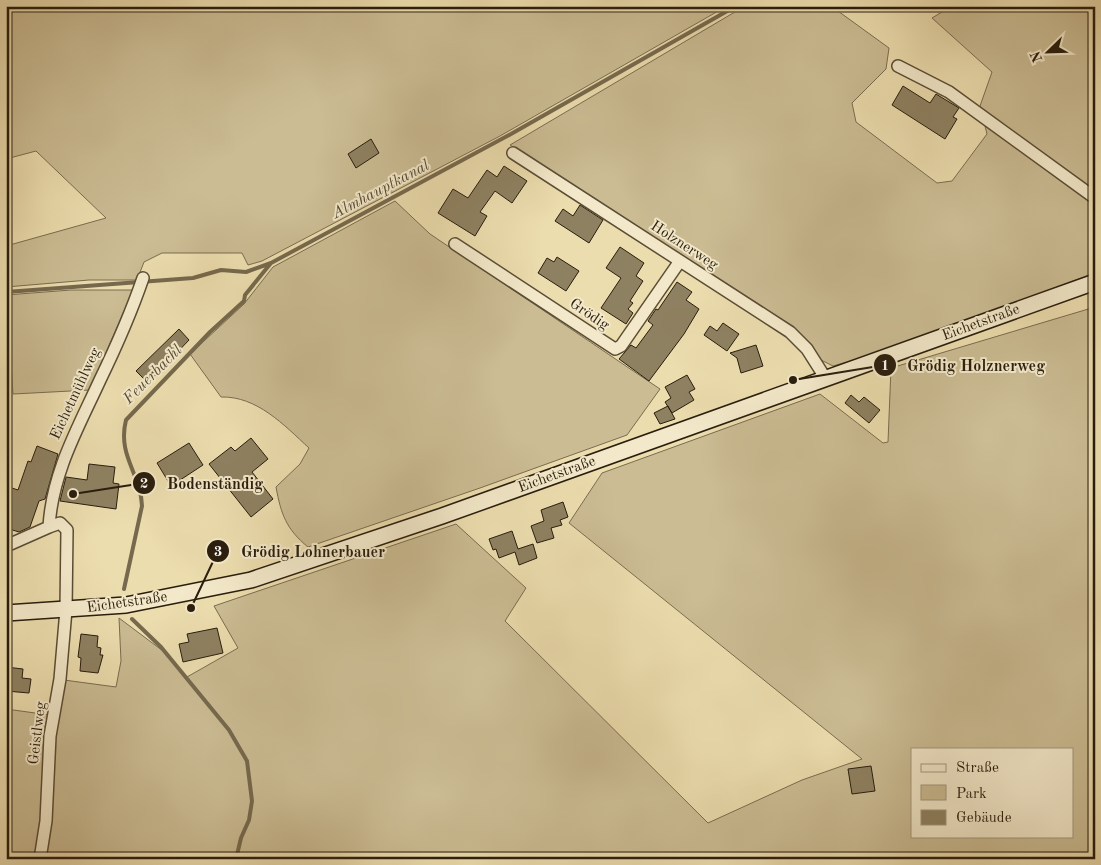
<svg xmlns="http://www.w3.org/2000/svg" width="1101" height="865" font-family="'Old Standard TT',serif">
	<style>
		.green { fill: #cbbc93; stroke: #7a6c50; fill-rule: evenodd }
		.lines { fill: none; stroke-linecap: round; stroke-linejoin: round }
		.stream { stroke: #76694d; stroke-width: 4 }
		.building { fill: #8e8161; stroke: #291d0d }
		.street-casing { stroke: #5a4d35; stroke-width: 14 }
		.secondary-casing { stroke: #291d0d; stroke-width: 18 }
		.street { stroke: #f3e9ca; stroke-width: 11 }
		.secondary { stroke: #f3e9ca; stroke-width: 15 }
		.labels { text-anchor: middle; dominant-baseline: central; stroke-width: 4; stroke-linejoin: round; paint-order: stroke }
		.street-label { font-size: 15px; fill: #291d0d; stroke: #f3e9ca }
		.water-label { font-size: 16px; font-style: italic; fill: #564932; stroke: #f3e9ca }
		.leader { fill: none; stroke: #291d0d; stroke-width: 2 }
		.callout-dot { fill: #291d0d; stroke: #f3e9ca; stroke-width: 2 }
		.mark-label { font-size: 15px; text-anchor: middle; font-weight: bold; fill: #fff }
		.callout-label { font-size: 16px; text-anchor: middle; font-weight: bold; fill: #291d0d; stroke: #f3e9ca; stroke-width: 4; stroke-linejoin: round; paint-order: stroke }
	</style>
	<rect width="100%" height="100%" fill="#ecddae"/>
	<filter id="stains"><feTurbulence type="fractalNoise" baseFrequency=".004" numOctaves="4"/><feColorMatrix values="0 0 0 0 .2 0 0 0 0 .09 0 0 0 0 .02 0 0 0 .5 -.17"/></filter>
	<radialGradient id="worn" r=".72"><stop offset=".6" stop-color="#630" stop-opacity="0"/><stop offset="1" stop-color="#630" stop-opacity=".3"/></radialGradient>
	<path class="green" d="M 6,6 L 727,6 L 500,136 L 262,261 L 248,265 L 242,253 L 162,253 L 144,262 L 137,280 L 89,280 L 6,287 L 6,246 L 106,218 L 36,151 L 6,159 Z
		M 745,6 L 831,6 L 889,48 L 886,69 L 852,103 L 856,122 L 937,183 L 952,181 L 987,134 L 980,106 L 992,72 L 932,18 L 952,6 L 1095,6 L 1095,273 L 885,351 L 833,366 L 819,359 L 801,337 L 510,145 Z
		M 395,201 L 430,234 L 660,389 L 627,435 L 480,488 L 308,547 C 286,529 281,514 276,487 L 300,464 L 309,448 C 284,425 257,396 221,397 L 190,354 L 244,304 L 273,267 Z
		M 71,290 L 133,290 L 90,390 L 13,394 L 6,295 Z
		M 1095,307 L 1095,859 L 6,859 L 6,709 L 57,716 L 64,680 L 116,687 L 121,661 L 119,618 L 163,651 L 187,677 L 238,648 L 214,606 L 456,524 L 526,588 L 505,621 L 708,823 L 802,780 L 862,759 L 569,523 L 602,473 L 820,394 L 883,443 L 888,442 L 891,368 ZM 912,749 L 1072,749 L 1072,836 L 912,836 Z"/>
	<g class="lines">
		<path class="stream" d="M 6,292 L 193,278 L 221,270 L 246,272 L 271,263 L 511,134 L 736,6
			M 124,589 L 142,506 C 141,474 117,456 126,420 L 210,332 L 244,301 L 245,295 L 271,263
			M 132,619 L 161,647 L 229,730 L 247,761 L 252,801 L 249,820 L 241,838 L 236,859"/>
	</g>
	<path class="building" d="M 903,86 L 930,103 L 936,94 L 959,108 L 953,117 L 957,119 L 945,139 L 892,105 Z
		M 371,139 L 379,153 L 356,168 L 348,154 Z
		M 504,166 L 527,181 L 512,203 L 495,191 L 480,212 L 487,216 L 475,236 L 438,213 L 453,189 L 468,198 L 487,170 L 497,177 Z
		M 580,205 L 603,220 L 589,243 L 555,221 L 563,209 L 573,216 Z
		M 620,247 L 644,263 L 636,276 L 643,281 L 630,301 L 633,303 L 628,309 L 633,313 L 626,324 L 601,308 L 621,278 L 606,268 Z
		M 557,257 L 579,271 L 566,291 L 538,273 L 547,258 L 554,262 Z
		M 677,282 L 692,292 L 686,300 L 699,309 L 684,334 L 649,381 L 619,359 L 631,345 L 636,348 L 653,325 L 648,321 L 656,309 L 658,310 Z
		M 723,323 L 739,334 L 727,351 L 704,335 L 710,326 L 717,331 Z
		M 179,329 L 189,340 L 148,383 L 136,371 Z
		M 756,345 L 763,366 L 741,373 L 737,358 L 730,353 Z
		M 687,375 L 695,389 L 689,392 L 694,400 L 672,413 L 665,402 L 671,398 L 665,387 Z
		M 851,395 L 859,402 L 864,397 L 880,410 L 869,423 L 845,403 Z
		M 668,406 L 675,419 L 660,424 L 654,413 Z
		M 251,438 L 268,459 L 252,472 L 273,499 L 251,517 L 209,464 L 231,447 L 235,451 Z
		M 189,443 L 203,465 L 171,486 L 157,463 Z
		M 37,446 L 58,454 L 45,499 L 39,501 L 30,527 L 19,532 L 6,528 L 6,486 L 18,490 L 28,461 L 31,462 Z
		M 89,464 L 115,467 L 113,483 L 119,484 L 116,509 L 60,501 L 66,477 L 87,480 Z
		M 563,502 L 568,517 L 560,520 L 562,525 L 551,528 L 554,538 L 537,543 L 531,526 L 544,521 L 541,510 Z
		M 512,531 L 518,549 L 533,544 L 537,558 L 519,565 L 515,552 L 499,558 L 496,549 L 493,550 L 489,539 Z
		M 217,628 L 223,653 L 183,662 L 179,644 L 189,642 L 187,634 Z
		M 81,634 L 98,636 L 97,647 L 101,648 L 100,655 L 103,655 L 98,673 L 80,671 L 81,658 L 78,657 Z
		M 6,667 L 23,669 L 22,678 L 31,679 L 29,693 L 6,691 Z
		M 871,766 L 875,791 L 852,794 L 848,769 Z"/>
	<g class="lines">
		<g class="street-casing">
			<path id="street" d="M 898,66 L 949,92 L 1095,198
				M 513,153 L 790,332 L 807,349 L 826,379
				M 455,244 L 615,349 L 621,346 L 680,261
				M 6,546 L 49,527 C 52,473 78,428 100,380 C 116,347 131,313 143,278
				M 40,859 L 46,821 L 50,736 L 60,679 L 66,610 L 67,530 L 60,523 L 49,527"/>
		</g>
		<g class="secondary-casing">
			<path id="secondary" d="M 6,613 L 126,605 L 251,580 L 442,516 L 1095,282"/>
		</g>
		<use href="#street" class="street"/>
		<use href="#secondary" class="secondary"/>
	</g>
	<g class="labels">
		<g class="street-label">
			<text transform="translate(684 246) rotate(33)">Holznerweg</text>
			<text transform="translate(589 315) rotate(34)">Grödig</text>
			<text transform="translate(981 323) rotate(-20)">Eichetstraße</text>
			<text transform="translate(76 394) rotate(-65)">Eichetmühlweg</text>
			<text transform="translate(557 475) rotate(-20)">Eichetstraße</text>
			<text transform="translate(127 603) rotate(-8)">Eichetstraße</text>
			<text transform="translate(38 733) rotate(-83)">Geistlweg</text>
		</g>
		<g class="water-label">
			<text transform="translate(381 190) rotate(-28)">Almhauptkanal</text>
			<text transform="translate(153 375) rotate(-45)">Feuerbachl</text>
		</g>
	</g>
	<path class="leader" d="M793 380L885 365M73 494L144 483M191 608L218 551"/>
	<g class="callout-dot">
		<circle cx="793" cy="380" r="5"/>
		<circle cx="73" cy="494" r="5"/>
		<circle cx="191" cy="608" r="5"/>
		<circle cx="885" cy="365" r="12"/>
		<circle cx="144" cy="483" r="12"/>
		<circle cx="218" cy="551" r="12"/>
	</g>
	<g class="mark-label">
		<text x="885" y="370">1</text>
		<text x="144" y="488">2</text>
		<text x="218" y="556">3</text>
	</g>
	<g class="callout-label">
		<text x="976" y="371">Grödig Holznerweg</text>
		<text x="215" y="489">Bodenständig</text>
		<text x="313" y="557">Grödig Lohnerbauer</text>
	</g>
	<rect width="1101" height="865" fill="none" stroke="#ecddae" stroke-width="25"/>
	<rect x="8" y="8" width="1086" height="850" fill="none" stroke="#291d0d" stroke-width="2.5"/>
	<rect x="12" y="12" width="1076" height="840" fill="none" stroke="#291d0d"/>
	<rect x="911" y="748" width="162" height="90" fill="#f3e9ca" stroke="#a2977e"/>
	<rect x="921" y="764" width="25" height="8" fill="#f3e9ca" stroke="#a2977e"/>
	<text x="956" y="772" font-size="15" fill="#291d0d">Straße</text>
	<rect x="921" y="785" width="25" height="15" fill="#cbbc93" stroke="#a2977e"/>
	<text x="956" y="798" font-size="15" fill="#291d0d">Park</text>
	<rect x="921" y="810" width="25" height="15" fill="#8e8161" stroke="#a2977e"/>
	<text x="956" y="822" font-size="15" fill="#291d0d">Gebäude</text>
	<g transform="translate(1048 52) rotate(247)" stroke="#f3e9ca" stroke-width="4" paint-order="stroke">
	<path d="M0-4L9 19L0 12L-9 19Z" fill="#291d0d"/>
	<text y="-8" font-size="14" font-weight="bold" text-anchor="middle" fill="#291d0d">N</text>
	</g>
	<rect width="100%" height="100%" filter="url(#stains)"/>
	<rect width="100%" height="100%" fill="url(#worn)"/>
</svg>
